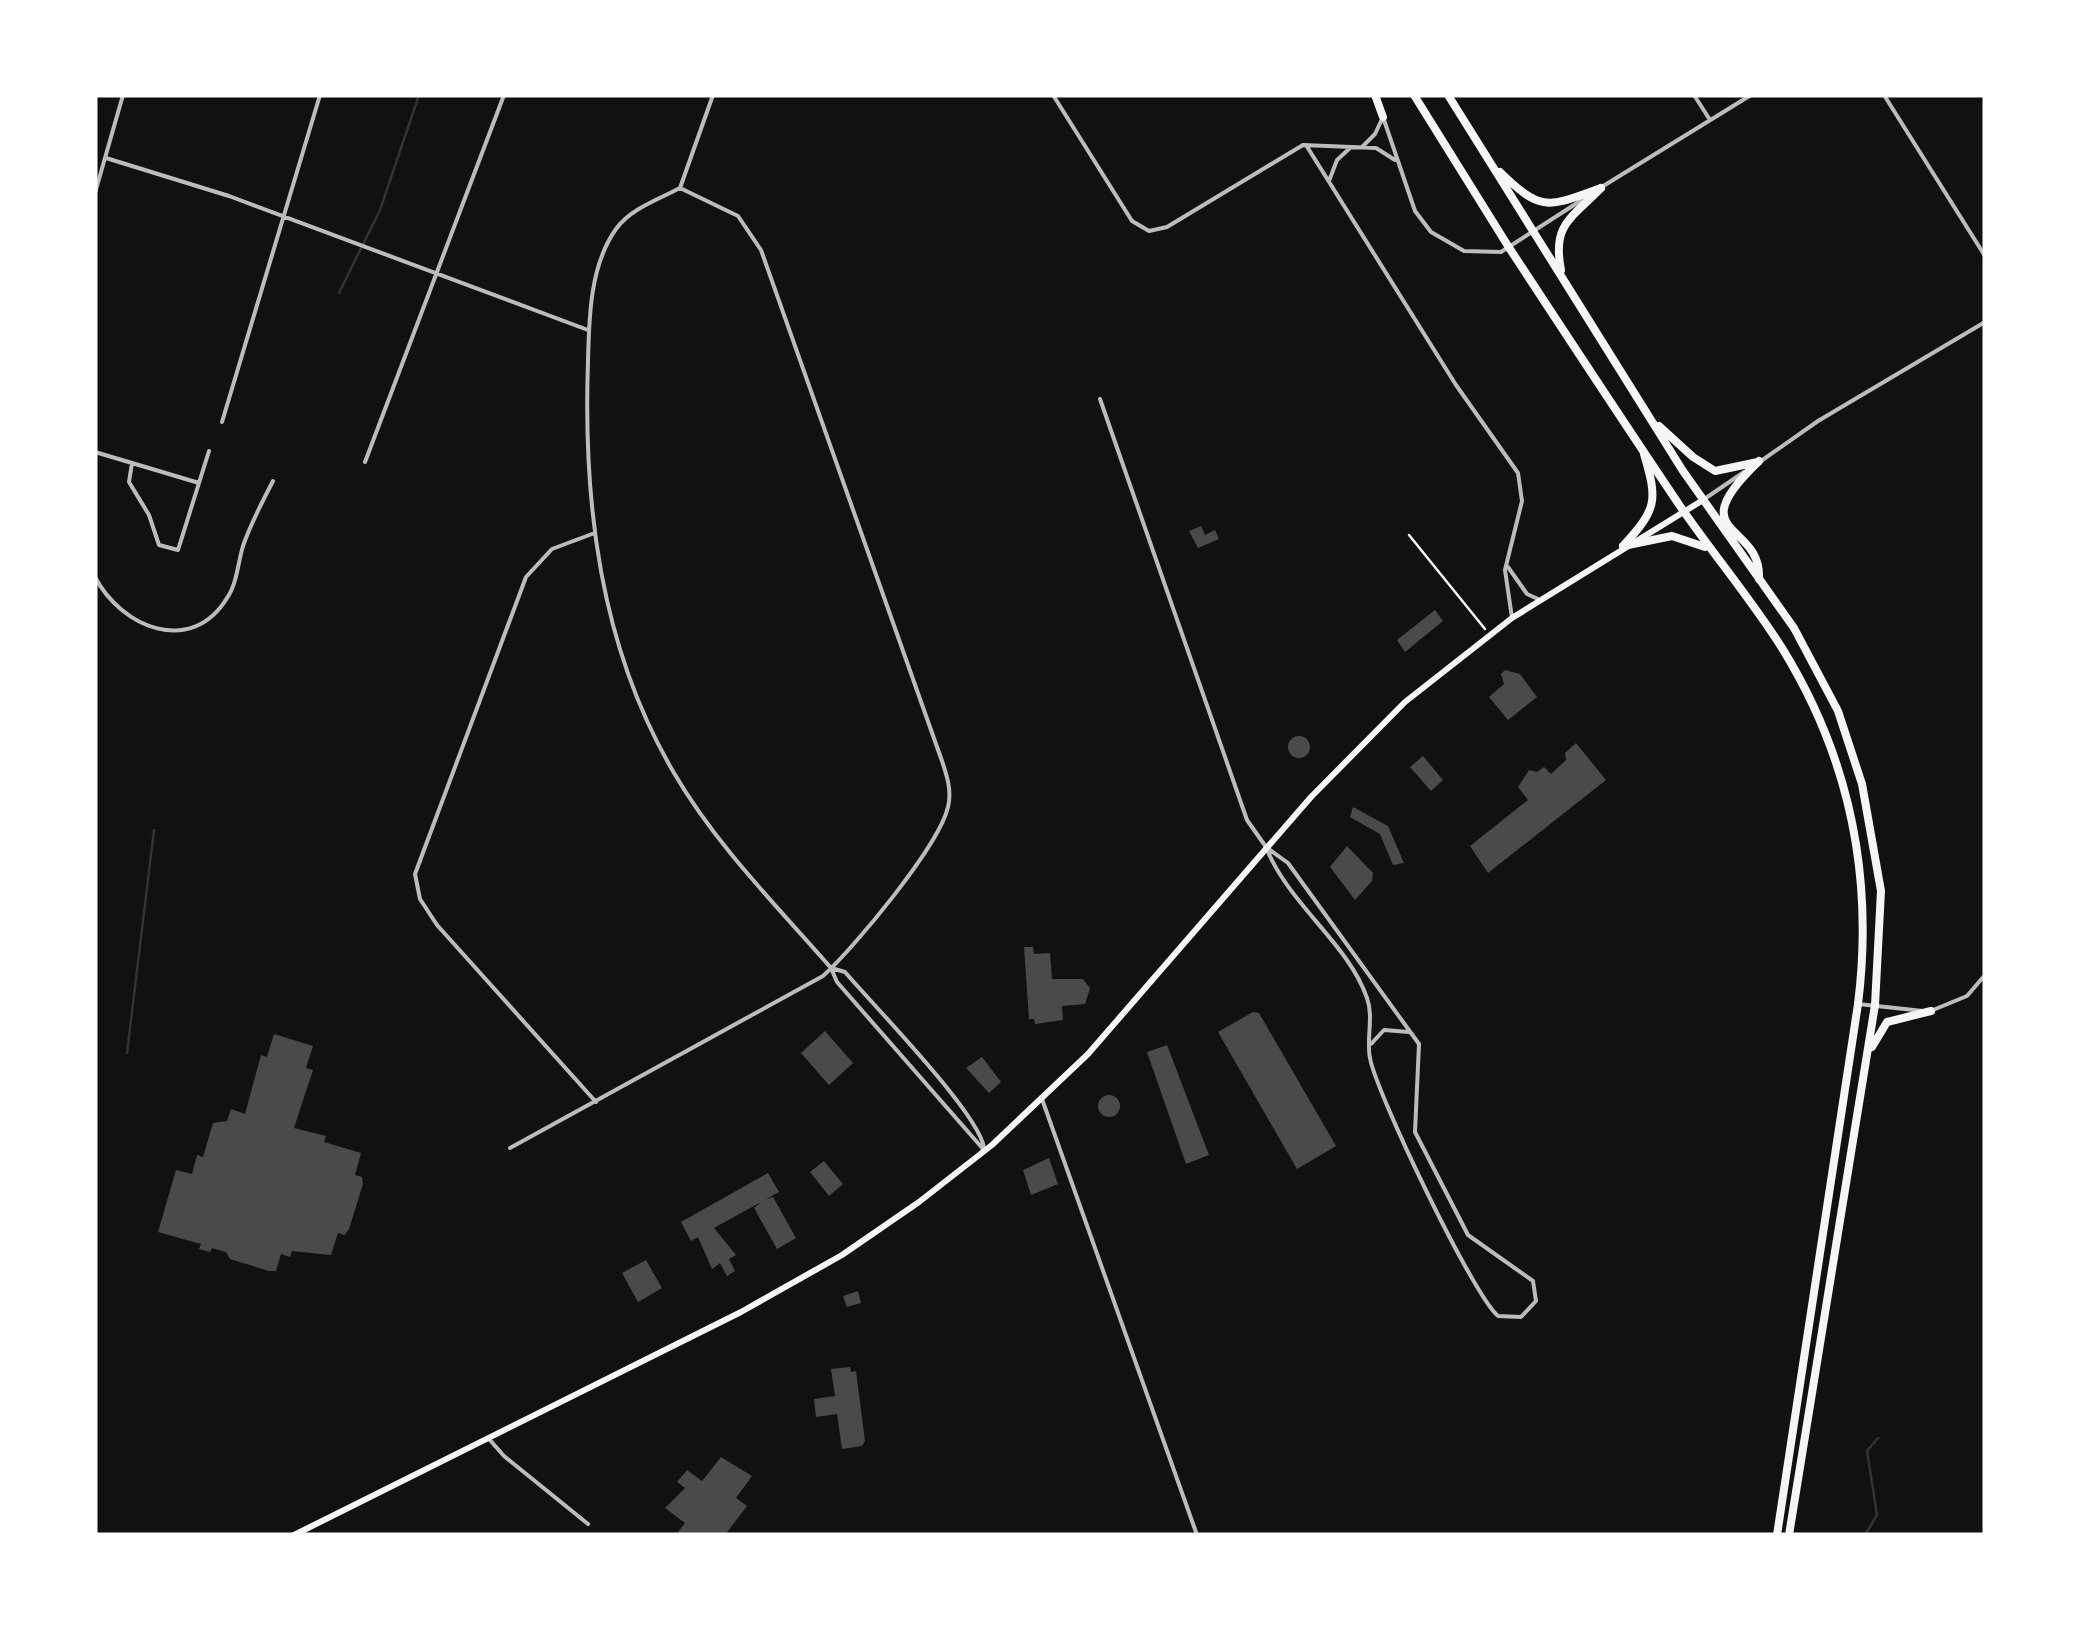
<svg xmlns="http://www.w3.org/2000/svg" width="2080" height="1630" font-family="Raleway,sans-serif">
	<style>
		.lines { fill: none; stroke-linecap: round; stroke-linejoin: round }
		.stream { stroke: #333; stroke-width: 2.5 }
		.building { fill: #4a4a4a }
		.path { stroke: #f5f5f5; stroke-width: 2.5 }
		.minor { stroke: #bcbcbc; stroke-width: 4 }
		.primary { stroke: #f5f5f5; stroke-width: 6 }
		.trunk { stroke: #f5f5f5; stroke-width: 8 }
		.motorway { stroke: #f5f5f5; stroke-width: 8 }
	</style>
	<rect width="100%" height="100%" fill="#111"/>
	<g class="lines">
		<path class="stream" d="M 339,293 L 380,210 L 419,95
			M 127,1053 L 154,830
			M 1865,1535 L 1877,1515 L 1867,1451 L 1878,1438"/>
	</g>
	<path class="building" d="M 1201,526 L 1205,535 L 1215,530 L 1219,539 L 1198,548 L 1189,531 Z
		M 1435,610 L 1443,621 L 1405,652 L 1397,640 Z
		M 1505,670 L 1520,674 L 1537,697 L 1508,720 L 1489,697 L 1504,684 L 1501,674 Z
		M1288 747a11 11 0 1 1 22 0a11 11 0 1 1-22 0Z
		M 1576,743 L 1606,780 L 1488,873 L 1470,846 L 1528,800 L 1518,787 L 1529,770 L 1537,772 L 1544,767 L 1551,774 L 1566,760 L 1565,753 Z
		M 1423,756 L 1443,780 L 1431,791 L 1410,767 Z
		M 1353,807 L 1388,826 L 1404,863 L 1393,865 L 1380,834 L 1350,817 Z
		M 1347,846 L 1373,873 L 1372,881 L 1355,900 L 1330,867 Z
		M 1024,947 L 1033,947 L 1034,954 L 1050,953 L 1052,979 L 1083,979 L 1090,988 L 1085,1004 L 1062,1006 L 1063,1020 L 1035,1024 L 1034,1019 L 1029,1019 Z
		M 1253,1012 L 1259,1013 L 1336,1146 L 1297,1169 L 1218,1032 Z
		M 825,1031 L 853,1063 L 829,1085 L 801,1053 Z
		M 274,1034 L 313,1046 L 306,1068 L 313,1070 L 294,1128 L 326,1136 L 324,1142 L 361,1153 L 355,1175 L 362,1177 L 363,1184 L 349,1229 L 345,1235 L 338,1233 L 331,1255 L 292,1251 L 290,1257 L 281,1254 L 276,1271 L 269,1271 L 230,1259 L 226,1252 L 212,1248 L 210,1252 L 199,1249 L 201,1244 L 158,1232 L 176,1170 L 192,1174 L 197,1155 L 203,1157 L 213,1123 L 227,1121 L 231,1109 L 245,1114 L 261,1055 L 267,1057 Z
		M 1167,1045 L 1209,1155 L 1186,1164 L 1147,1052 Z
		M 982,1057 L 1001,1082 L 989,1093 L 966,1068 Z
		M1098 1106a11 11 0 1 1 22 0a11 11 0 1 1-22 0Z
		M 1049,1158 L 1058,1184 L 1031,1195 L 1023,1170 Z
		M 824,1161 L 843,1184 L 829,1196 L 810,1172 Z
		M 768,1173 L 779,1192 L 766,1199 L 773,1197 L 796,1238 L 777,1249 L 754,1208 L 761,1202 L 714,1228 L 736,1255 L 729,1259 L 735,1271 L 727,1276 L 720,1263 L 712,1269 L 698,1237 L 691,1241 L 681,1222 Z
		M 646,1260 L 662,1288 L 638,1302 L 622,1273 Z
		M 858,1291 L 861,1303 L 847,1307 L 843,1296 Z
		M 850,1367 L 851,1372 L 856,1371 L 865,1441 L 862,1446 L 842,1449 L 837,1414 L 816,1417 L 814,1399 L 835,1396 L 831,1369 Z
		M 721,1457 L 752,1476 L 736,1498 L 747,1506 L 725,1535 L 681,1535 L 678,1532 L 685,1523 L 665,1508 L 685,1488 L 677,1482 L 687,1470 L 702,1481 Z"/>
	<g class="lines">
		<path class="path" d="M 1409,535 L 1485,629"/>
		<path class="minor" d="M 1053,95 L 1132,221 L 1149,231 L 1167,227 L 1303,145 L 1376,148 L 1395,160
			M 1694,95 L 1710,120
			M 1884,95 L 1985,256
			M 1383,117 L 1415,211 L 1431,232 L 1464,251 L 1501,252 L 1588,196
			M 1306,145 L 1456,385 L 1518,473 L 1522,501 L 1505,570 L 1512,618
			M 1362,147 L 1375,134 L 1382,119
			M 106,158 L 229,196 L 588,330
			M 1329,181 L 1337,160 L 1350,148
			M 680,188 C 659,199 630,209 616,229 C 590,265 589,318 588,361 C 583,503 600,647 674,773 C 716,845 776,905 831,968 L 837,982 L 984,1150
			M 680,188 L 713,95
			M 1600,188 L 1751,95
			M 95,193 L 123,95
			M 1100,399 L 1247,820 L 1266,847 L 1288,863 L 1419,1044 L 1415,1132 L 1468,1235 L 1533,1281 L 1536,1301 L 1521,1317 L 1498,1316 C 1474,1297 1376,1093 1370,1058 C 1366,1039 1374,1017 1367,998 C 1348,943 1288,904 1266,847
			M 222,422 L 320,95
			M 95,452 L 132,463 L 129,482 L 149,515 L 159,545 L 178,550 L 209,451
			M 1761,461 L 1818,421 L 1985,322
			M 365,462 L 504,95
			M 132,463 L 199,483
			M 1703,500 L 1744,472
			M 592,534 L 552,549 L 526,577 L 415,874 L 420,899 L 437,925 L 596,1102
			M 1508,567 L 1527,594 L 1538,599
			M 95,577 C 121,627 191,657 227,598 C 237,584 238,562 243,546 C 251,523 262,502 273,481
			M 831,968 L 845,972 C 873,1005 979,1113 984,1148
			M 1858,1004 L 1923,1011
			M 1933,1010 L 1967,996 L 1985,975
			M 1371,1044 L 1384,1030 L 1409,1032
			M 1042,1099 L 1197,1535
			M 510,1148 L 823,976 C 854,948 939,846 948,807 C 952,791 947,776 942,761 L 761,250 L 738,216 L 680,188
			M 489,1439 L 504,1456 L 588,1524"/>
		<path class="primary" d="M 294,1535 L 741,1312 L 842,1255 L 919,1202 L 992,1145 L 1088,1054 L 1311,797 L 1405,702 L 1512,618 L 1703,500"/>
		<path class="trunk" d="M 1533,231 L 1683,471 L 1794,628 L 1838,711 L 1862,784 L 1881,891 L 1875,1005
			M 1508,246 C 1565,333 1622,420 1680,506 C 1713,554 1751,599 1782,648 C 1850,758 1874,876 1858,1004
			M 1561,270 C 1552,224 1571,219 1601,188
			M 1659,426 L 1693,457 L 1715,471 L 1758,462
			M 1623,546 C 1657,509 1658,501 1644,454
			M 1623,546 L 1672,536 L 1705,547
			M 1759,579 C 1762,521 1678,538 1759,461"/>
		<path class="motorway" d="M 1375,95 L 1383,117
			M 1414,95 L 1508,246
			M 1448,95 L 1533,231
			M 1500,172 C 1542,213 1548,207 1601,188
			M 1872,1047 L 1887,1022 L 1931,1011
			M 1777,1535 L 1858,1004
			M 1789,1535 L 1875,1005"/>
	</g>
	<rect width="2080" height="1630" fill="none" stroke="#ffffff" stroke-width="195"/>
</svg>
